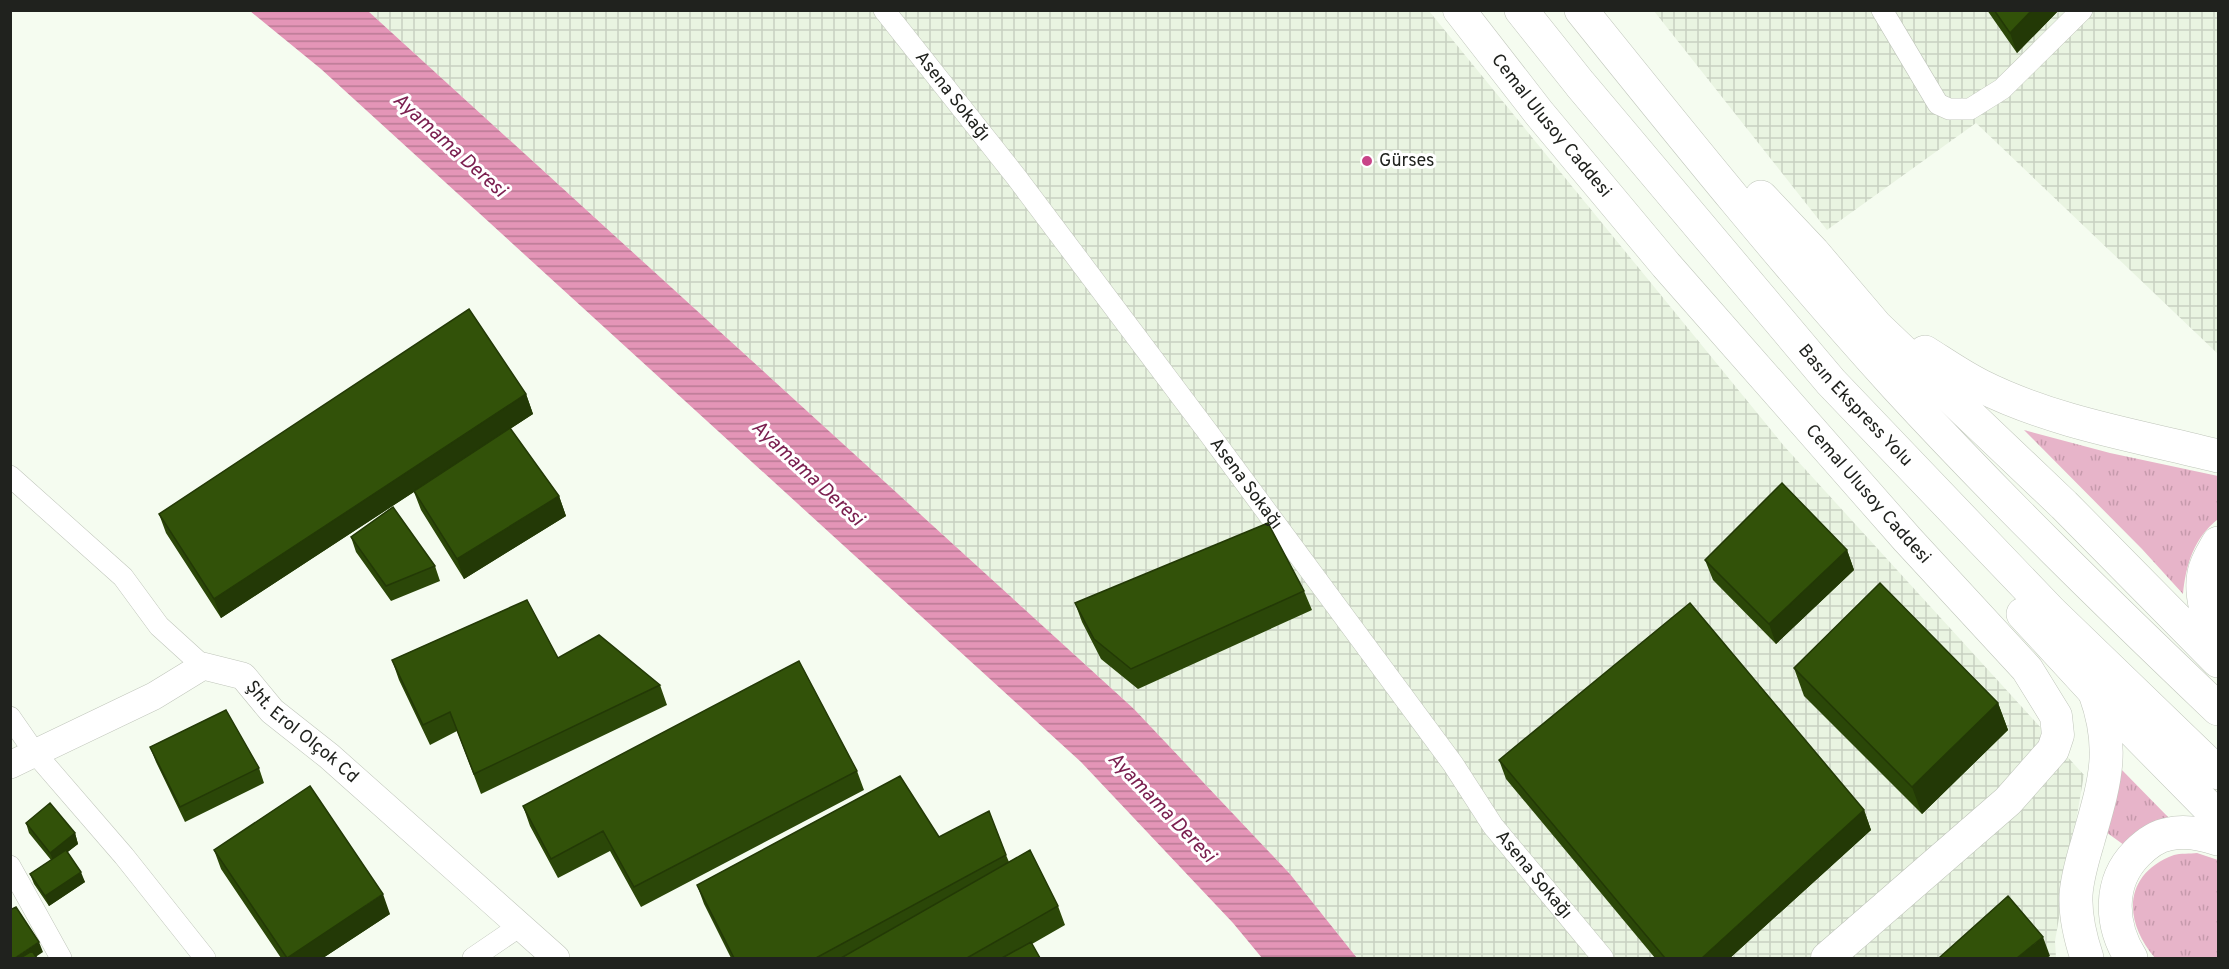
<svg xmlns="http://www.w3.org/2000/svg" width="2229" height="969" font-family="Overpass,sans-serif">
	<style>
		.industrial { fill: url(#industrial-grid) }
		.grass { fill: url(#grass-tufts) }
		.water { fill: url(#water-rules) }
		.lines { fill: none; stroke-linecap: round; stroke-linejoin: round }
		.minor-casing { stroke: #c0c6bb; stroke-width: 22 }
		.tertiary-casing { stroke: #c0c6bb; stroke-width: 28 }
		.secondary-casing { stroke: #c0c6bb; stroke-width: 33 }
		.motorway-casing { stroke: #c0c6bb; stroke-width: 34 }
		.minor { stroke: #fff; stroke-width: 21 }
		.tertiary { stroke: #fff; stroke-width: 27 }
		.secondary { stroke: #fff; stroke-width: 32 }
		.motorway { stroke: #fff; stroke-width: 33 }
		.wall { fill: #2b4708 }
		.shaded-wall { fill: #233906 }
		.building { fill: #325209; stroke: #233906; stroke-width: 1.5 }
		.poi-dot { fill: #c84488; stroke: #fff; stroke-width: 2 }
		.labels { text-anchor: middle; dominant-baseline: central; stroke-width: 6; stroke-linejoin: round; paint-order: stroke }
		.street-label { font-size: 18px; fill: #20221e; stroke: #fff }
		.poi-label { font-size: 18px; fill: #20221e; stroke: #fff; text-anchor: start }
		.water-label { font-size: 20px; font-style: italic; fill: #7b2050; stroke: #fff }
	</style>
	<defs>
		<pattern id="industrial-grid" width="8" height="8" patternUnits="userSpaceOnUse" patternTransform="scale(1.5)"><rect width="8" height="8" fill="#e9f4e1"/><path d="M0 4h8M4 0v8" fill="none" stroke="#c8d1c1"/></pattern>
		<pattern id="grass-tufts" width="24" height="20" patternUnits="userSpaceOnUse" patternTransform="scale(1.5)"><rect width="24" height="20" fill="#e7b4c9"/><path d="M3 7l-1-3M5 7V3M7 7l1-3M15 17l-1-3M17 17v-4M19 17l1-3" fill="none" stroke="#c69aac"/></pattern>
		<pattern id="water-rules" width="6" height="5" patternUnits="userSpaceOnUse" patternTransform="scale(1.5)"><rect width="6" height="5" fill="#e495b7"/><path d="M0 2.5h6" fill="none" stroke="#b87994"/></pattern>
	</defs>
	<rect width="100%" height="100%" fill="#f5fcf0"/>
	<path class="industrial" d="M 368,11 L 1429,11 L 1784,446 L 2084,775 L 2055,941 L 2056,958 L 1357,958 L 1290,874 L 1134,709 Z
		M 1654,11 L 2218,11 L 2218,354 L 1976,123 L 1827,230 Z"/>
	<path class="grass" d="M 2024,430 L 2110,453 L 2218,476 L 2218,519 C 2194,538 2186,564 2183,594 L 2142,549 Z
		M 2121,769 L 2169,818 L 2124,845 L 2106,832 Z
		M 2197,853 L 2218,860 L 2218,958 L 2155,958 C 2123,921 2123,874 2174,855 C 2180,853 2190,854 2197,853 Z"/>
	<path class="water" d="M 368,11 L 1134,709 L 1290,874 L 1357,958 L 1262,958 L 1233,923 L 1081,762 L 321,69 L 250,11 Z"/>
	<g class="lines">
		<g class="minor-casing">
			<g id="minor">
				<path id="s1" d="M 884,10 L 1017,178 L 1207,431 L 1453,764 L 1493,826 L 1603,958"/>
				<path d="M 1882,10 L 1938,104 L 1949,109 L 1970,109 L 2002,89 L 2082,10"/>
				<path d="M 10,476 L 123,577 L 159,626 L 203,666"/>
				<path d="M 10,717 L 35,753 L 124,856 L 205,958"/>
				<path d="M 10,866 L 61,958"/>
				<path d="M 473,958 L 520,926"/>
			</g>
		</g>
		<g class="tertiary-casing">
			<g id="tertiary">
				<path id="s2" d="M 10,765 L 154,696 L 203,666 L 243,676 L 272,711 L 329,756 L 556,958"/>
			</g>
		</g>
		<g class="secondary-casing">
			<g id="secondary">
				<path id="s3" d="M 1459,10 L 1539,113 L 1666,265 L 1907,539 L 2027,669 L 2056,716 L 2058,735 L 2053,750 L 2008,801 L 1827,958"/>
			</g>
		</g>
		<g class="motorway-casing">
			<g id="motorway">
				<path id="s4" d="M 1521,10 L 1580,84 L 1831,382 L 2051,612 L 2218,773"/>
				<path d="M 1581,10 C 1683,137 1786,265 1896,386 C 1999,498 2108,604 2218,709"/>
				<path d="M 1761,197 L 1813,252 L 1876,326 L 2064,505 L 2218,661"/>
				<path d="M 1925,352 C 1944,364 1961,376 1981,386 C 2055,423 2139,436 2218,456"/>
				<path d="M 2218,543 C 2213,552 2206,562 2204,573 C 2200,593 2207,621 2218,638"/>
				<path d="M 2023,614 L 2094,691 L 2218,817"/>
				<path d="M 2087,958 C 2080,937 2075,917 2076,895 C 2077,877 2083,858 2088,841 C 2104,784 2116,751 2095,693"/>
				<path d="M 2131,958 C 2110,925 2108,882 2137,853 C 2145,845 2157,836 2169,834 C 2186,830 2203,834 2218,839"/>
			</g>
		</g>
		<use href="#minor" class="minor"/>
		<use href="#tertiary" class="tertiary"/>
		<use href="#secondary" class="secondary"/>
		<use href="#motorway" class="motorway"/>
	</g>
	<path class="wall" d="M 1987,10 L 2059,10 L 2017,53 Z
		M 526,394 L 533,414 L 510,429 L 559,496 L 566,516 L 464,579 L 421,510 L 414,492 L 221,618 L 166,533 L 159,514 Z
		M 351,537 L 435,566 L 440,581 L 391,601 L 356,552 Z
		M 1847,550 L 1854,570 L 1776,644 L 1713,580 L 1705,560 Z
		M 1304,591 L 1312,610 L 1138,689 L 1101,659 L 1082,622 L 1075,603 Z
		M 558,658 L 660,685 L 667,705 L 481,794 L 457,731 L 430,745 L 399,680 L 392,660 Z
		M 1794,668 L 1998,703 L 2008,730 L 1922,814 L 1804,696 Z
		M 150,747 L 259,768 L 264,783 L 185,822 L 156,762 Z
		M 1499,760 L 1864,810 L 1871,830 L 1730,958 L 1655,958 L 1506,779 Z
		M 857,771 L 864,790 L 641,907 L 610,851 L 558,878 L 530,826 L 523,806 Z
		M 26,823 L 75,833 L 78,844 L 67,852 L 85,882 L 49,906 L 34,884 L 30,874 L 51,860 L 29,833 Z
		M 939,837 L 1006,855 L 1009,862 L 1058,906 L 1065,925 L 1032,944 L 1040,958 L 731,958 L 704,904 L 697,885 Z
		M 214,850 L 390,914 L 323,958 L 281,958 L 221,869 Z"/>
	<path class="shaded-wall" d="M 2032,10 L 2059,10 L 2017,53 L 2010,33 Z
		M 526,394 L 533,414 L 221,618 L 214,599 Z
		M 559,496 L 566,516 L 464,579 L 457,559 Z
		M 1847,550 L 1854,570 L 1776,644 L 1769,624 Z
		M 1998,703 L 2008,730 L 1922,814 L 1912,787 Z
		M 1864,810 L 1871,830 L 1730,958 L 1702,958 Z
		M 75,833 L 78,844 L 54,863 L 50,853 Z
		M 81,872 L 85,882 L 49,906 L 45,896 Z
		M 383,894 L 390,914 L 323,958 L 287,958 Z
		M 2043,937 L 2050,956 L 2047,958 L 2017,958 Z
		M 39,942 L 43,952 L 34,958 L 15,958 Z"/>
	<path class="building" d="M 1994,10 L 2032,10 L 2010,33 Z
		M 469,309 L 526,394 L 214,599 L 159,514 Z
		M 510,428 L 559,496 L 457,559 L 414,491 Z
		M 1782,483 L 1847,550 L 1769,624 L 1705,560 Z
		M 393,507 L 435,566 L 386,586 L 351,537 Z
		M 1268,523 L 1304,591 L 1131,669 L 1094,639 L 1075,603 Z
		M 1880,583 L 1998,703 L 1912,787 L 1794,668 Z
		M 527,600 L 558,658 L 599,635 L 660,685 L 474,774 L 450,712 L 423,725 L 392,660 Z
		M 1690,603 L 1864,810 L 1702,958 L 1665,958 L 1499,760 Z
		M 799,661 L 857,771 L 634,887 L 603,831 L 551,859 L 523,806 Z
		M 226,710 L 259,768 L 180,807 L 150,747 Z
		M 900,776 L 939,837 L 989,811 L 1006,855 L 816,958 L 734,958 L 697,885 Z
		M 310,786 L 383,894 L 287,958 L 214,850 Z
		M 50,803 L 75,833 L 50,853 L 26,823 Z
		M 66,850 L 81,872 L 45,896 L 30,874 Z
		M 1030,850 L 1058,906 L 967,958 L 841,958 Z
		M 2008,896 L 2043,937 L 2017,958 L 1939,958 Z
		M 16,907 L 39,942 L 15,958 L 10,958 L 10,910 Z
		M 1031,942 L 1040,958 L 1002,958 Z
		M 32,951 L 37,958 L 20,958 Z"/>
	<circle class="poi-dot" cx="1367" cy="161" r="6"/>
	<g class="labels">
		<g class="street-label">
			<text stroke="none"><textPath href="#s1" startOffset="110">Asena Sokağı</textPath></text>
			<text stroke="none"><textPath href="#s3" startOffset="148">Cemal Ulusoy Caddesi</textPath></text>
			<text stroke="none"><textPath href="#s4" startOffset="518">Basın Ekspress Yolu</textPath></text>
			<text stroke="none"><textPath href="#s1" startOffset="596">Asena Sokağı</textPath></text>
			<text stroke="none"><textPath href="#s3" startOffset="634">Cemal Ulusoy Caddesi</textPath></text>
			<text stroke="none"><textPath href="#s2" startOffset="340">Şht. Erol Olçok Cd</textPath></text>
			<text stroke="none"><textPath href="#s1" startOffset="1082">Asena Sokağı</textPath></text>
		</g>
		<g class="poi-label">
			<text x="1379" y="161">Gürses</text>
		</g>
		<g class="water-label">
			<text transform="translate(449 146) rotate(42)">Ayamama Deresi</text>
			<text transform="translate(807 474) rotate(43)">Ayamama Deresi</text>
			<text transform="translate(1161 808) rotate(46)">Ayamama Deresi</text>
		</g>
	</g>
	<rect width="2229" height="969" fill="none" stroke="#20221e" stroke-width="24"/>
</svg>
